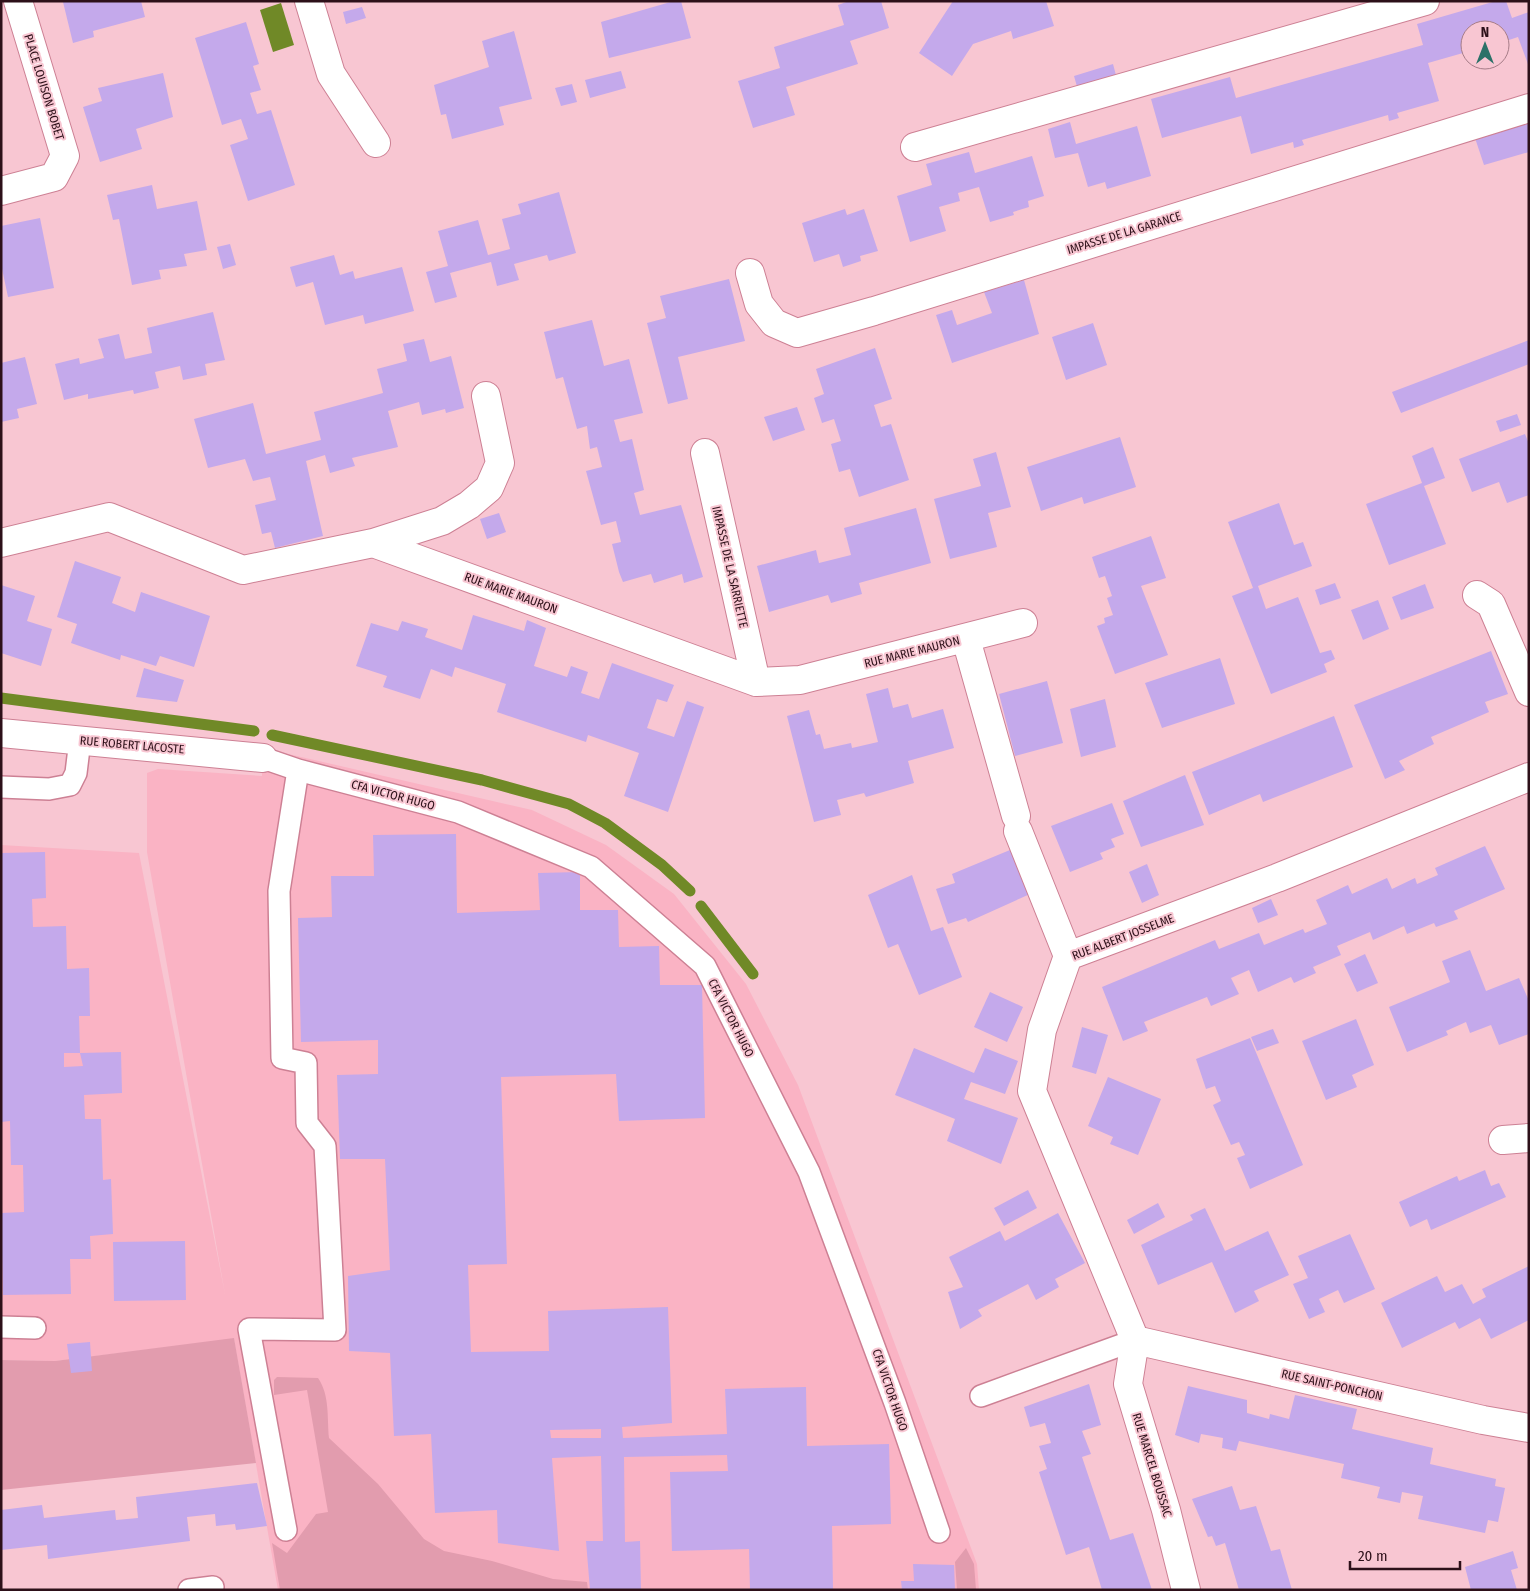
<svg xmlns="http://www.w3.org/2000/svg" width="1530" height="1591" font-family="'Fira Sans Condensed',sans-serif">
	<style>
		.built { fill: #fab3c4 }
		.green { fill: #e29cae }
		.water { fill: #708927 }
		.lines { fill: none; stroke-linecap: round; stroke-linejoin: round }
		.stream { stroke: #708927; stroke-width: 11 }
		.building { fill: #c4a9eb; fill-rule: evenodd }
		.service-casing { stroke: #cd8094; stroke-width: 24 }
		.minor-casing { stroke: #cd8094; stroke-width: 30 }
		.service { stroke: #fff; stroke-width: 21 }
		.minor { stroke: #fff; stroke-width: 28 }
		.labels { text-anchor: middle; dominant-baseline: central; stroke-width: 4; stroke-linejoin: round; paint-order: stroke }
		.street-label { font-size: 12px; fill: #2d1019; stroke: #f8c6d2 }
	</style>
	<rect width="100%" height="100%" fill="#f8c6d2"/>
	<path class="built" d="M 262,748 L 532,810 L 606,845 L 674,894 L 746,984 L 798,1085 L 977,1564 L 979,1590 L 278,1590 L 234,1339 L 55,1361 L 1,1360 L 1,845 L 139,853 L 225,1294 L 147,852 L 147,773 L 158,769 L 262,776 Z"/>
	<path class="green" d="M 234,1338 L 256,1463 L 1,1490 L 1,1360 L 55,1361 Z
		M 277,1377 L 318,1378 C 330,1395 327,1418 329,1438 L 378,1484 L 424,1539 L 444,1551 L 492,1561 L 553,1579 L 587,1582 L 588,1590 L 280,1590 L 272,1543 L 287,1553 L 316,1514 L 328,1512 L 307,1390 L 274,1395 L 274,1380 Z
		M 966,1548 L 974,1564 L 976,1590 L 957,1590 L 955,1562 Z"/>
	<path class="water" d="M 281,3 L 294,45 L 273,52 L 260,10 Z"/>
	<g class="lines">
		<path class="stream" d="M 1,698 L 254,731
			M 272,735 L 482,780 L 569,804 L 605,823 L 662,865 L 690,891
			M 701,906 L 753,974"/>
	</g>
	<path class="building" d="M 141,1 L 145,17 L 93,31 L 94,37 L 73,43 L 63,2 Z
		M 674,1 L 681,1 L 691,38 L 609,58 L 601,22 Z
		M 849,1 L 881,1 L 889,28 L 850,41 L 858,64 L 786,87 L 795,115 L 753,128 L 738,81 L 780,68 L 774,47 L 844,25 L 838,5 Z
		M 953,1 L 1046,1 L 1054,26 L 1013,39 L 1011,31 L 973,44 L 952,76 L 919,53 Z
		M 1496,1 L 1506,1 L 1512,18 L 1529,12 L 1529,67 L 1518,37 L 1500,43 L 1500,30 L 1470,30 L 1470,51 L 1428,63 L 1439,101 L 1397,113 L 1399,118 L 1389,121 L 1388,115 L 1302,140 L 1304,145 L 1294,148 L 1293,142 L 1251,154 L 1241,116 L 1162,138 L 1151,99 L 1230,77 L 1236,98 L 1423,45 L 1417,24 Z
		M 362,7 L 366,18 L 346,24 L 343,12 Z
		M 246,22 L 259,64 L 253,66 L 261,90 L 250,93 L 257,114 L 271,110 L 295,185 L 248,201 L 230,145 L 248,139 L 241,119 L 222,125 L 195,38 Z
		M 514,31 L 532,99 L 499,107 L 504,125 L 452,139 L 446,114 L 441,115 L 434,85 L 489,67 L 482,41 Z
		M 1113,64 L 1117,79 L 1078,90 L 1074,76 Z
		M 621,71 L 626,88 L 590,98 L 585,80 Z
		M 163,73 L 173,117 L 136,129 L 142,149 L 100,162 L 83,107 L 102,101 L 98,88 Z
		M 572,84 L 577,102 L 561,106 L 555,88 Z
		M 1529,120 L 1529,152 L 1484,165 L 1475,138 Z
		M 1070,122 L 1076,144 L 1137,126 L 1151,176 L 1107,189 L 1105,182 L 1088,187 L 1078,153 L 1055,158 L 1048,129 Z
		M 969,152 L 975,173 L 1032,156 L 1044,196 L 1028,201 L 1029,207 L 1013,212 L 1014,215 L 990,222 L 979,187 L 958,193 L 960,201 L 939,207 L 946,231 L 910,242 L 897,196 L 932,185 L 926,164 Z
		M 152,185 L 157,209 L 197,201 L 207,250 L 184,254 L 187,266 L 159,270 L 161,279 L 132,285 L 119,219 L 113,220 L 107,195 Z
		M 559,192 L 576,253 L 549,261 L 547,255 L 514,264 L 519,280 L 497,286 L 491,262 L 450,273 L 457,297 L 435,303 L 426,272 L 448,266 L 438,231 L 478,220 L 488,255 L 510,249 L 502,219 L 521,214 L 518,204 Z
		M 845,209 L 847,215 L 864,209 L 878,251 L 860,256 L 861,261 L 843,267 L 839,254 L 814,262 L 802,223 Z
		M 40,218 L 54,288 L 8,297 L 1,264 L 1,226 Z
		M 230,244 L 236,265 L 223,269 L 217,247 Z
		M 334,255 L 340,275 L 353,271 L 355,279 L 402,267 L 414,311 L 365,324 L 363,315 L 325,325 L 313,282 L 296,287 L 290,267 Z
		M 729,279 L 745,341 L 678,357 L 688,399 L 668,404 L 647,323 L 666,318 L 660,296 Z
		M 1024,280 L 1039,334 L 952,363 L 936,315 L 952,310 L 957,325 L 992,313 L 984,292 Z
		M 213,312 L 225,360 L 205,364 L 207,375 L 183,380 L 180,366 L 155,372 L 159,388 L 134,394 L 133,390 L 88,399 L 88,394 L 64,400 L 55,364 L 79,358 L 80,364 L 104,358 L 98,339 L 119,334 L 125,359 L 152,353 L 147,328 Z
		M 592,320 L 604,366 L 629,359 L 643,413 L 614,420 L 620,442 L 632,439 L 644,490 L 634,493 L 640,515 L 681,505 L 703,577 L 684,583 L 682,574 L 654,583 L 651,574 L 623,582 L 619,572 L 612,544 L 621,542 L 616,521 L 601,525 L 586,471 L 602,467 L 597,447 L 590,449 L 587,426 L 577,429 L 563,377 L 556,379 L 544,332 Z
		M 1093,323 L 1107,365 L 1066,380 L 1052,337 Z
		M 424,339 L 430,362 L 451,356 L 464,408 L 446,413 L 445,409 L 422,415 L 419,402 L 388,411 L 398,447 L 352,458 L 355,466 L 330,473 L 325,455 L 306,461 L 323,536 L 275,548 L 271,532 L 262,534 L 255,505 L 276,500 L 270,477 L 253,481 L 245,459 L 208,468 L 194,419 L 253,403 L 266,454 L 321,440 L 314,412 L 383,393 L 377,369 L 407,361 L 403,344 Z
		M 1529,340 L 1529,364 L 1401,413 L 1392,392 Z
		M 875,348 L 892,399 L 874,405 L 881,427 L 891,424 L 909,480 L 859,497 L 850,469 L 839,472 L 831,444 L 841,441 L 834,419 L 822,423 L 814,398 L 824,394 L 816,369 Z
		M 25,357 L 37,404 L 17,409 L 19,418 L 1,422 L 1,363 Z
		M 797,407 L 805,430 L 773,441 L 764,417 Z
		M 1517,414 L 1521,425 L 1500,432 L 1496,421 Z
		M 1525,434 L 1529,444 L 1529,495 L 1507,503 L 1499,482 L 1472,492 L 1459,459 Z
		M 1120,437 L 1136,487 L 1084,504 L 1082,497 L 1041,511 L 1027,467 Z
		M 1433,447 L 1445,478 L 1424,486 L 1446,544 L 1389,565 L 1366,504 L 1422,483 L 1412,456 Z
		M 996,452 L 1011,507 L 988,513 L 997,547 L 950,559 L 934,499 L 981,486 L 973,459 Z
		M 1279,503 L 1294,545 L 1303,542 L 1312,566 L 1258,586 L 1266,609 L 1298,597 L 1320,653 L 1331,650 L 1335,659 L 1324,664 L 1327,672 L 1271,694 L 1232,596 L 1253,588 L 1228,522 Z
		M 916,508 L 931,563 L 859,583 L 862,594 L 831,603 L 828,595 L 769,612 L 757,566 L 816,550 L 819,563 L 851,555 L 844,528 Z
		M 499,513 L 506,532 L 487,539 L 480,519 Z
		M 1151,536 L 1166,578 L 1141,586 L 1168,655 L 1115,674 L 1097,626 L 1105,623 L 1104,618 L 1113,615 L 1107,598 L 1112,596 L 1105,576 L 1099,578 L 1092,557 Z
		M 75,561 L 121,577 L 112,603 L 135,612 L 141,592 L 210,616 L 194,667 L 160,656 L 156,666 L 121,655 L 120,660 L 71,643 L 77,624 L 57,617 Z
		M 1335,583 L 1341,598 L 1320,605 L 1315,590 Z
		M 1425,584 L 1434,608 L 1401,620 L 1392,597 Z
		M 1,585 L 35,596 L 27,621 L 52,629 L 41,666 L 1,653 Z
		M 1378,600 L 1389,629 L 1363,640 L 1351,610 Z
		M 473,615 L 524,631 L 527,620 L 546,628 L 534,666 L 567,677 L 571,666 L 588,672 L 581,693 L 599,699 L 612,663 L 674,685 L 667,702 L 657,699 L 647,728 L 674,737 L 687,701 L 704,707 L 668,812 L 624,796 L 639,753 L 588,735 L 586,742 L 497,712 L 506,684 L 455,667 L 452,677 L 431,669 L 420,699 L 383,687 L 387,676 L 356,666 L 371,623 L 398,631 L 402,621 L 428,629 L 425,637 L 462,650 Z
		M 1491,651 L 1508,694 L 1485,702 L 1489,712 L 1431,737 L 1434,744 L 1399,761 L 1405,770 L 1385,779 L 1354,705 Z
		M 1220,658 L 1235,704 L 1162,728 L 1145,683 Z
		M 144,668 L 184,680 L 177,702 L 136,697 Z
		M 1047,681 L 1063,743 L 1015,756 L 999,694 Z
		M 888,688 L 893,708 L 908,704 L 912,718 L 943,709 L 954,748 L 908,761 L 914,783 L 866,797 L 864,793 L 837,800 L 841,815 L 814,822 L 787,716 L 809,710 L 816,735 L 820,734 L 824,749 L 851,743 L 852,748 L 878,742 L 866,694 Z
		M 1105,699 L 1116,747 L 1081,757 L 1070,709 Z
		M 1334,716 L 1353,767 L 1263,802 L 1260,794 L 1209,815 L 1192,772 Z
		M 1185,775 L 1204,825 L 1141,847 L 1123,801 Z
		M 1112,803 L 1124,834 L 1111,839 L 1115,847 L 1100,853 L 1103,859 L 1070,872 L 1051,826 Z
		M 456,834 L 457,913 L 540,910 L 538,873 L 580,872 L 580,910 L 618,910 L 619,947 L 659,946 L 660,985 L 702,985 L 705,1118 L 619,1121 L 616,1074 L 501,1077 L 507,1264 L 468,1265 L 471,1352 L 549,1351 L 548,1311 L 668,1307 L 672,1423 L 622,1427 L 623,1438 L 727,1434 L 725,1389 L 806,1387 L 807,1446 L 889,1444 L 891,1524 L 832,1526 L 833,1590 L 750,1590 L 749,1549 L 672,1551 L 670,1472 L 728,1471 L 727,1455 L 624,1457 L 625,1542 L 640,1541 L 641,1590 L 590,1590 L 586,1541 L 603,1541 L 601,1456 L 552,1458 L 559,1551 L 498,1543 L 497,1510 L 435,1513 L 431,1434 L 394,1436 L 390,1353 L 349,1351 L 348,1276 L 390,1270 L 385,1159 L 340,1159 L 337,1075 L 378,1074 L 378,1040 L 301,1042 L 298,918 L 332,917 L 331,876 L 374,876 L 373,835 ZM 601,1429 L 601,1438 L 551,1438 L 550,1430 Z
		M 1485,846 L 1505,889 L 1454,911 L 1458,919 L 1436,927 L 1434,923 L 1407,934 L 1404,926 L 1373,940 L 1370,932 L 1337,946 L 1341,955 L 1313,967 L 1316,973 L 1294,983 L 1291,977 L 1258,992 L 1249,970 L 1231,978 L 1239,994 L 1211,1006 L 1207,997 L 1144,1022 L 1148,1031 L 1123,1041 L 1102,987 L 1215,940 L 1219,949 L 1259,933 L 1264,945 L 1303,929 L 1305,933 L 1327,924 L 1316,900 L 1348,885 L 1352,894 L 1387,878 L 1392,889 L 1415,878 L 1417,884 L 1438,875 L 1435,868 Z
		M 1010,850 L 1030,894 L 968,922 L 966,918 L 948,924 L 936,889 L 955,883 L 952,874 Z
		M 45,852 L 46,898 L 32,899 L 33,927 L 66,926 L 67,969 L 89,968 L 90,1016 L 79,1016 L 80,1053 L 64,1053 L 64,1067 L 83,1066 L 80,1053 L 121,1052 L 122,1093 L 84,1095 L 85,1119 L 101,1119 L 103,1180 L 111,1179 L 113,1234 L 90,1236 L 91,1259 L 70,1259 L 71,1294 L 3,1295 L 1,1213 L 24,1212 L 23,1165 L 11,1165 L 10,1121 L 1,1122 L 1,853 Z
		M 1147,864 L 1159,895 L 1142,903 L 1129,872 Z
		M 912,875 L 931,931 L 943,927 L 962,977 L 919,995 L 898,944 L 888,948 L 868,895 Z
		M 1271,899 L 1278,915 L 1258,923 L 1252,908 Z
		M 1470,950 L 1486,991 L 1519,978 L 1529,1001 L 1529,1034 L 1499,1045 L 1491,1025 L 1470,1033 L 1466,1022 L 1446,1031 L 1448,1035 L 1407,1052 L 1389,1007 L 1450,982 L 1442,961 Z
		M 1365,954 L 1378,983 L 1357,992 L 1344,964 Z
		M 990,992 L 1023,1007 L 1007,1042 L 974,1027 Z
		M 1356,1019 L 1374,1065 L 1352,1075 L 1357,1087 L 1326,1100 L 1302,1041 Z
		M 1082,1027 L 1108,1035 L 1096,1074 L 1072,1067 Z
		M 1273,1029 L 1279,1043 L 1257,1051 L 1251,1037 Z
		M 1250,1038 L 1303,1165 L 1250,1189 L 1237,1158 L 1245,1155 L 1239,1142 L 1231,1145 L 1213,1105 L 1221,1101 L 1215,1086 L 1206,1089 L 1196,1059 Z
		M 914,1048 L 974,1073 L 985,1048 L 1018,1061 L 1005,1094 L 971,1082 L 964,1099 L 1018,1118 L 1001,1164 L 947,1141 L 955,1119 L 895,1095 Z
		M 1108,1077 L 1161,1099 L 1138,1155 L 1110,1144 L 1113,1137 L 1088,1126 Z
		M 1485,1170 L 1491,1186 L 1499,1183 L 1506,1197 L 1431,1230 L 1427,1219 L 1410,1227 L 1399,1202 L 1457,1176 L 1459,1181 Z
		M 1028,1190 L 1037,1208 L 1004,1226 L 994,1208 Z
		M 1158,1203 L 1165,1217 L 1134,1234 L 1127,1220 Z
		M 1205,1208 L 1225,1251 L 1268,1231 L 1289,1275 L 1254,1291 L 1259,1301 L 1235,1313 L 1212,1262 L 1158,1285 L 1141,1245 L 1193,1220 L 1190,1215 Z
		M 1058,1213 L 1085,1263 L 1055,1279 L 1059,1287 L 1036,1300 L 1028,1284 L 978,1310 L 982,1316 L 960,1329 L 948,1292 L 963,1287 L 949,1257 L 1000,1231 L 1005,1241 Z
		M 1350,1234 L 1375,1289 L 1344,1303 L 1338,1290 L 1319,1299 L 1325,1312 L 1309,1319 L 1293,1284 L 1308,1278 L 1298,1256 Z
		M 185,1241 L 186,1300 L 114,1301 L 113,1242 Z
		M 1529,1266 L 1529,1320 L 1491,1339 L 1480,1318 L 1459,1329 L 1455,1322 L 1402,1348 L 1381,1303 L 1437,1276 L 1445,1292 L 1462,1284 L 1473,1304 L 1486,1297 L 1482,1289 Z
		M 90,1342 L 92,1371 L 71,1373 L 67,1344 Z
		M 1089,1384 L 1101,1425 L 1082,1431 L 1091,1454 L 1082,1457 L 1110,1540 L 1133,1533 L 1152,1590 L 1102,1590 L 1089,1547 L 1066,1555 L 1039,1472 L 1047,1469 L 1039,1446 L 1051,1443 L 1045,1423 L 1030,1427 L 1024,1407 Z
		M 1188,1386 L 1247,1400 L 1247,1413 L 1269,1419 L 1270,1414 L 1289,1419 L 1295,1395 L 1357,1409 L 1352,1429 L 1433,1448 L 1430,1464 L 1496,1479 L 1495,1486 L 1505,1488 L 1498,1522 L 1488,1520 L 1485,1533 L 1418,1519 L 1423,1496 L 1402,1492 L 1400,1503 L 1377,1498 L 1380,1487 L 1341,1478 L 1344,1464 L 1239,1441 L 1236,1451 L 1222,1448 L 1223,1438 L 1201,1434 L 1199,1443 L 1175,1435 Z
		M 257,1483 L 267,1526 L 236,1530 L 235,1524 L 216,1526 L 215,1514 L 187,1517 L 190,1541 L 48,1559 L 47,1545 L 1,1550 L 1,1510 L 42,1505 L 44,1518 L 115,1510 L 116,1520 L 138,1518 L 136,1497 Z
		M 1232,1486 L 1240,1510 L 1256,1506 L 1271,1551 L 1280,1549 L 1292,1590 L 1239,1590 L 1225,1543 L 1216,1546 L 1212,1536 L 1208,1537 L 1192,1499 Z
		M 1513,1551 L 1518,1568 L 1511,1570 L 1517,1590 L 1471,1590 L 1465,1567 Z
		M 913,1564 L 954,1565 L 955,1590 L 902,1590 L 901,1581 L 914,1581 Z"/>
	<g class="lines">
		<g class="service-casing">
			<path id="service" d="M 263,758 L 298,770 L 458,812 L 591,867 L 705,966 L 809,1172 L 895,1403 L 939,1532
				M 1,787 L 49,789 L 70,785 L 76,773 L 80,740
				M 1,1327 L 35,1328
				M 981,1396 L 1135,1340
				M 286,1530 L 249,1329 L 335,1330 L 325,1146 L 307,1123 L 306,1063 L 282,1058 L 279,891 L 298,770
				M 189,1590 L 213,1587"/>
		</g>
		<g class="minor-casing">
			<path id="minor" d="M 309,1 L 331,74 L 376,143
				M 915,147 L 1425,1
				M 1,191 L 54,177 L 65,156 L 18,1
				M 750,273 L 759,304 L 774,323 L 797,333 L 874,311 L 1529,108
				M 705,453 L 756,682
				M 1,543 L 109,517 L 243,570 L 373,543 L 756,682 L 800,680 L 1023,623
				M 373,543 L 442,521 L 469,505 L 489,488 L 500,463 L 486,396
				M 1477,595 L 1491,604 L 1529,692
				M 966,639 L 1016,816
				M 1,733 L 263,758
				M 1018,831 L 1068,956
				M 1503,1140 L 1529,1138
				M 1135,1340 L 1032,1091 L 1042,1030 L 1068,956 L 1277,878 L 1529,777
				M 1135,1340 L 1483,1420 L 1529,1428
				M 1135,1340 L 1128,1384 L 1166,1510 L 1186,1590"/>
		</g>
		<use href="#service" class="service"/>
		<use href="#minor" class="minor"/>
	</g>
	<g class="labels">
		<g class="street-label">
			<text transform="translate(44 87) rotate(73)">PLACE LOUISON BOBET</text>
			<text transform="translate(1124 233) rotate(-17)">IMPASSE DE LA GARANCE</text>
			<text transform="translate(730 567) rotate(77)">IMPASSE DE LA SARRIETTE</text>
			<text transform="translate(511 593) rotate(20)">RUE MARIE MAURON</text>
			<text transform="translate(912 652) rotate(-14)">RUE MARIE MAURON</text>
			<text transform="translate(132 745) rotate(5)">RUE ROBERT LACOSTE</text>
			<text transform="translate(393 795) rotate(15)">CFA VICTOR HUGO</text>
			<text transform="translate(1123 937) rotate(-21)">RUE ALBERT JOSSELME</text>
			<text transform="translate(731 1018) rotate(63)">CFA VICTOR HUGO</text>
			<text transform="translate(1332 1385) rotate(13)">RUE SAINT-PONCHON</text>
			<text transform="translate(890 1390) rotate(71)">CFA VICTOR HUGO</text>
			<text transform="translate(1152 1465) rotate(73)">RUE MARCEL BOUSSAC</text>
		</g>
	</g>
	<rect width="1530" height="1591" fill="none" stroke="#2d1019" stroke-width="5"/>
	<g transform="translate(1485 45)"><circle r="24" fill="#f8c6d2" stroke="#a77d88"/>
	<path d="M0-4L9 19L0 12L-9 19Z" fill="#2b7168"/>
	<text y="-8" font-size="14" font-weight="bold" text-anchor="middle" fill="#2d1019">N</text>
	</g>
	<path d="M1350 1561v8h110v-8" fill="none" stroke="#2d1019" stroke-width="2.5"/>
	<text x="1358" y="1561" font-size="15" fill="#2d1019" stroke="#f8c6d2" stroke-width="4" paint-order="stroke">20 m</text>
</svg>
